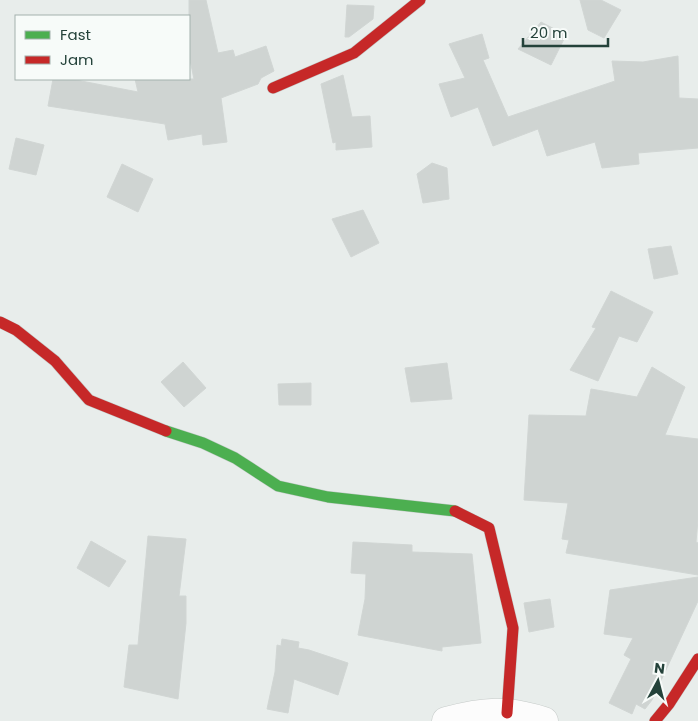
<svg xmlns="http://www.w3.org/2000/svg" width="698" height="721" font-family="Poppins,sans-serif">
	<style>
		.building { fill: #cfd4d2; stroke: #d1d6d4 }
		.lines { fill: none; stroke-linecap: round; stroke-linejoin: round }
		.street-casing { stroke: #c5cac8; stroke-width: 29 }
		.fast-casing { stroke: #c3cbc8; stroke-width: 12 }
		.jam-casing { stroke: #c3cbc8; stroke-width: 12 }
		.street { stroke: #fcfcfc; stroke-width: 28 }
		.fast { stroke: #4caf50; stroke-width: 11 }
		.jam { stroke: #c62828; stroke-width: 11 }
	</style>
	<rect width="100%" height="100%" fill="#e8edeb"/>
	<path class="building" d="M 189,0 L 206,0 L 218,53 L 233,50 L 235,57 L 266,46 L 274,71 L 261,78 L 258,84 L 221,98 L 227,142 L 203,145 L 202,134 L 168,140 L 165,124 L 48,106 L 53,79 L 71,79 L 138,92 L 135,79 L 194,79 L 189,55 Z
		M 580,0 L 601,0 L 621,10 L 604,38 L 588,30 Z
		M 347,5 L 374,6 L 373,19 L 349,37 L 345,37 Z
		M 541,22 L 566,35 L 551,65 L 518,49 Z
		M 482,34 L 489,58 L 483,60 L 508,117 L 615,81 L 612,61 L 643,62 L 678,56 L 679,98 L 698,99 L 698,148 L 638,153 L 639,164 L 602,168 L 595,142 L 547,156 L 538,129 L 493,146 L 478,107 L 451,117 L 439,84 L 465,78 L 449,44 Z
		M 343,75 L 352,117 L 370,116 L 372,147 L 336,150 L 336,142 L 333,143 L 321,84 Z
		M 16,138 L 44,145 L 36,175 L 9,169 Z
		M 432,163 L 447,168 L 449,199 L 423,203 L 417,174 Z
		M 122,164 L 153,179 L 138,212 L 107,197 Z
		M 363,210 L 379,243 L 351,257 L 332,219 Z
		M 671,246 L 678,274 L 654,279 L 648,249 Z
		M 611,291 L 653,312 L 637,342 L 619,336 L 598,381 L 570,370 L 596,328 L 592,327 Z
		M 183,362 L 206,388 L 184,407 L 161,382 Z
		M 447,363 L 452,399 L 411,402 L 405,368 Z
		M 652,367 L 685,387 L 665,435 L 698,439 L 698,520 L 696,542 L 698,543 L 698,575 L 566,553 L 569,540 L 562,539 L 568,503 L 524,500 L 529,415 L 586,416 L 591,389 L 637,397 Z
		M 311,383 L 311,405 L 279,405 L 278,384 Z
		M 148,536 L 186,539 L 179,596 L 186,596 L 186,623 L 178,699 L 124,687 L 129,645 L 138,645 Z
		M 91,541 L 126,561 L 109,587 L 77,568 Z
		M 353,542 L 412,545 L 412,552 L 472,554 L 481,643 L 442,647 L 442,651 L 358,635 L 365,599 L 366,574 L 351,573 Z
		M 698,577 L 698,601 L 652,700 L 645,709 L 636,704 L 632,714 L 609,703 L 631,659 L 624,655 L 633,638 L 604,634 L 610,590 Z
		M 550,599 L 554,627 L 529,632 L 524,603 Z
		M 282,639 L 299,642 L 298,648 L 309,650 L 348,663 L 338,695 L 294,679 L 288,713 L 267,709 L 275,672 L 277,645 L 281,646 Z"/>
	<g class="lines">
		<g class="street-casing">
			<path id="street" d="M 446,721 C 484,711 507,709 544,721"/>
		</g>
		<g class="fast-casing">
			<path id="fast" d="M 166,431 L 203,443 L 235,458 L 278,486 L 328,497 L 455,511"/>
		</g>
		<g class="jam-casing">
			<path id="jam" d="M 273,88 L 354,53 L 420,0
				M 0,322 L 16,330 L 55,361 L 89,400 L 166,431
				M 455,511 L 489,528 L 513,628 L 507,713
				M 655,721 L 669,704 L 698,659"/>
		</g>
		<use href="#street" class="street"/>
		<use href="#fast" class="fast"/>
		<use href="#jam" class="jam"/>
	</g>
	<rect x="15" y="15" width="175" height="65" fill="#f7fbf9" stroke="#a3b1ad"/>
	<rect x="25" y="31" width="25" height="8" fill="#4caf50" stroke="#a3b1ad"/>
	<text x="60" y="40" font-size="15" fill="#24423a">Fast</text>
	<rect x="25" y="56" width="25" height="8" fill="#c62828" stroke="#a3b1ad"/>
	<text x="60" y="65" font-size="15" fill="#24423a">Jam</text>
	<g transform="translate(658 681) rotate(7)" stroke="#f7fbf9" stroke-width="4" paint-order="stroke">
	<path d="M0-4L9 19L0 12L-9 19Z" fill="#24423a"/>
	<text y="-8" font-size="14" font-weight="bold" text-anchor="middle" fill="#24423a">N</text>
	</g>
	<path d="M523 38v8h85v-8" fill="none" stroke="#24423a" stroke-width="2.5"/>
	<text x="530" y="38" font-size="15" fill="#24423a" stroke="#f7fbf9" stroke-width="4" paint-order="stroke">20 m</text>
</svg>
